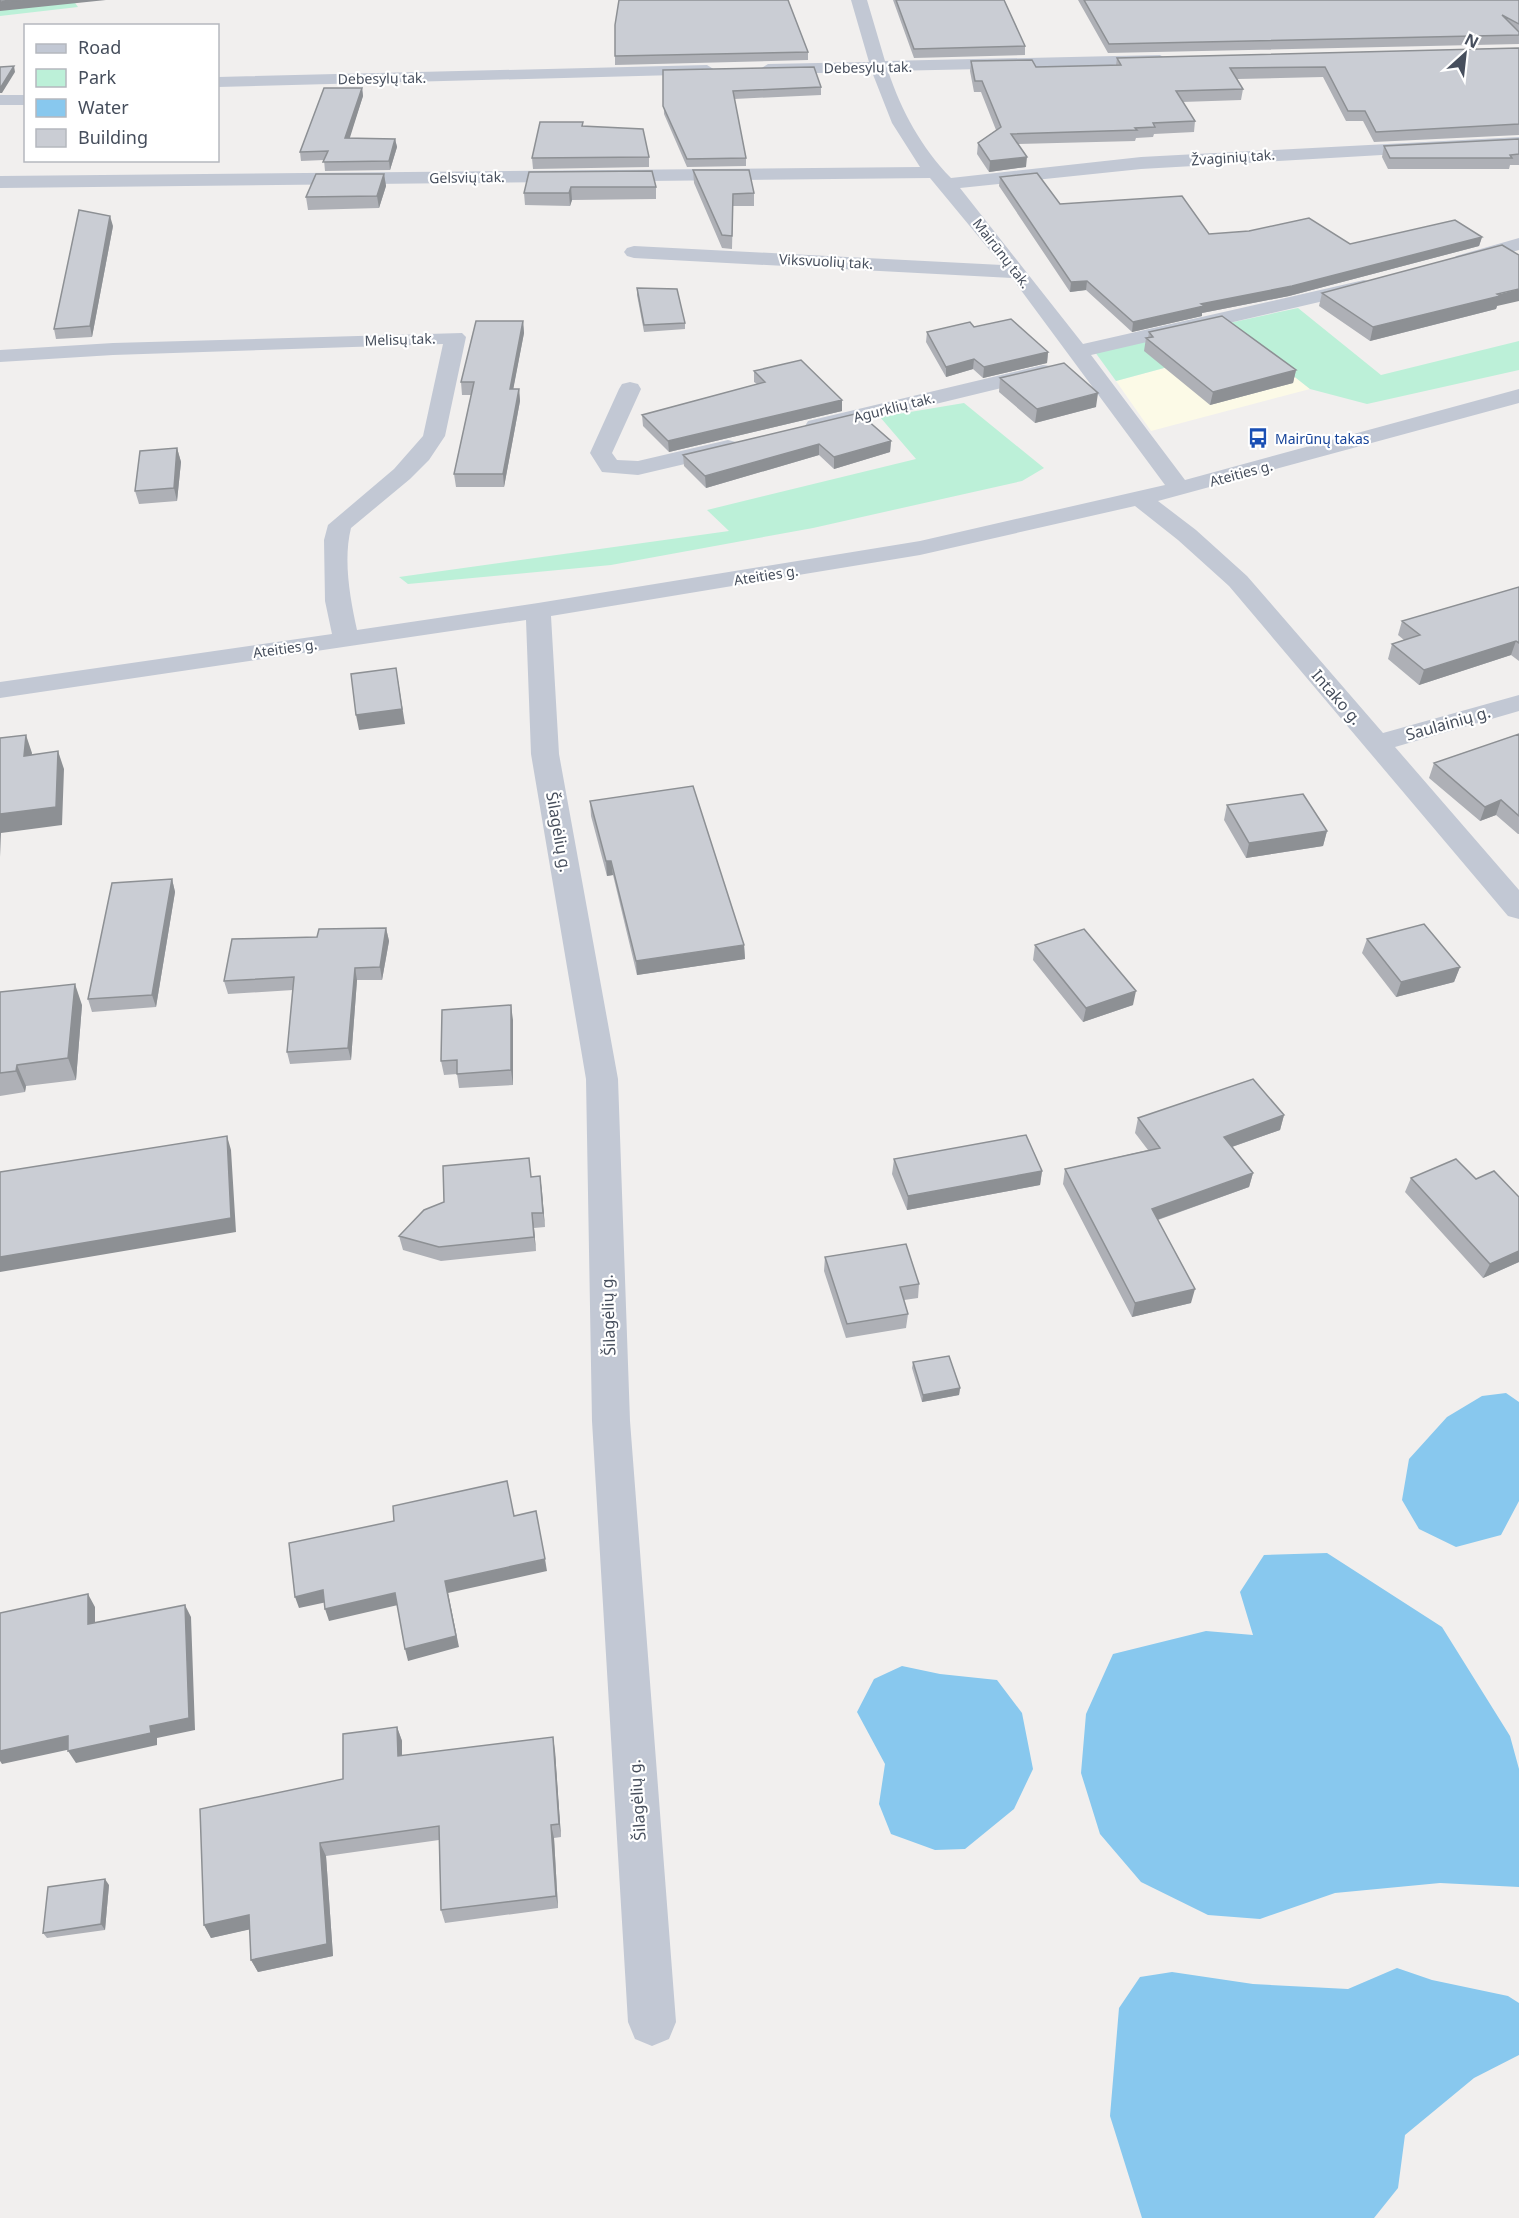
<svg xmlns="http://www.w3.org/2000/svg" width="1519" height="2218" font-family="'Noto Sans',sans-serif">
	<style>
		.commercial { fill: #fcfae7 }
		.green { fill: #bcf0d8 }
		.water { fill: #88c8ee }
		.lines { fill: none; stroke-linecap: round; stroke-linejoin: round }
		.minor { fill: #c2c8d4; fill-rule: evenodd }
		.wall { fill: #aeb0b6 }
		.shaded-wall { fill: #8d9094 }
		.building { fill: #cacdd4; stroke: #8d9094; stroke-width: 1.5 }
		.labels { text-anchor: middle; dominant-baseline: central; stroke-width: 4.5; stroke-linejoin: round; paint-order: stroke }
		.far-street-label { font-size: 14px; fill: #464e5c; stroke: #fff }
		.far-transit-label { font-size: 14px; fill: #164399; stroke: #fff; text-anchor: start }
		.street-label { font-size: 16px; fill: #464e5c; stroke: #fff }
	</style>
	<rect width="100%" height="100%" fill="#f1efee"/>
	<path class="commercial" d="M 1253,344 L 1310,389 L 1151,431 L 1116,381 Z"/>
	<path class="green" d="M 0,0 L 73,0 L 78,7 L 0,16 Z
		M 1298,308 L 1381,375 L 1519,341 L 1519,370 L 1367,404 L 1310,389 L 1253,344 L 1116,381 L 1095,352 Z
		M 964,403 L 1044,468 L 1022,481 L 813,528 L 611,565 L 408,584 L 399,577 L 729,531 L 707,510 L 916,459 L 880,417 Z"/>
	<path class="water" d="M 1506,1393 L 1519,1402 L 1519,1501 L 1501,1535 L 1456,1547 L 1419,1529 L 1402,1500 L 1409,1459 L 1447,1417 L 1482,1396 Z
		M 1327,1553 L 1442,1627 L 1510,1736 L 1519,1769 L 1519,1887 L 1440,1883 L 1335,1893 L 1260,1919 L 1208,1915 L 1141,1882 L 1100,1834 L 1081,1773 L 1086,1714 L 1113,1654 L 1206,1631 L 1253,1635 L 1240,1592 L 1264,1555 Z
		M 902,1666 L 940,1674 L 997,1680 L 1022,1713 L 1033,1769 L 1014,1809 L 965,1849 L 935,1850 L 891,1834 L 879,1804 L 885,1764 L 857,1712 L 874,1679 Z
		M 1397,1968 L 1432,1980 L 1508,1996 L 1519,2003 L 1519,2055 L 1474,2078 L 1405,2135 L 1398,2188 L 1374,2218 L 1142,2218 L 1110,2116 L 1119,2008 L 1140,1977 L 1172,1972 L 1253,1984 L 1348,1989 Z"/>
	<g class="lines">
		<path class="minor" d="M 851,0 L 867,0 L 885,61 L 1160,55 L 1168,60 L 1160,65 L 888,71 C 902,112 921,147 951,178 L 1141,157 L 1519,137 L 1519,147 L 1141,169 L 960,188 L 1083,344 L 1364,280 L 1371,282 L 1374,286 L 1371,290 L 1091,355 L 1185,480 L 1519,389 L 1519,403 L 1158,501 L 1196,530 L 1247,576 L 1383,733 L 1519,695 L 1519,711 L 1395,747 L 1519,890 L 1519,919 L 1508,916 L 1229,586 L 1178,540 L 1135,506 L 920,555 L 551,616 L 559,754 L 618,1079 L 630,1421 L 676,2022 L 669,2039 L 652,2046 L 635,2039 L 628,2022 L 592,1421 L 586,1079 L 531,754 L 526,620 L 0,698 L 0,682 L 332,634 L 325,601 L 324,540 L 328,525 L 394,469 L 423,436 L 443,344 L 113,355 L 0,362 L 0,350 L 113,343 L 462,333 L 466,337 L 445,436 L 429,460 L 410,479 L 351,528 C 343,560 350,598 357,630 L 538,603 L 920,541 L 1165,485 L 1012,278 L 634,258 L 627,256 L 624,252 L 627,248 L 634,246 L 1002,265 L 930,178 L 0,188 L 0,176 L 920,167 L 892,123 L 872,72 L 768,74 L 760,69 L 768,64 L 869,62 Z
			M 707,65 L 715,70 L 713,74 L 218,87 L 218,77 Z
			M 0,95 L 26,95 L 26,105 L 0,105 Z
			M 1519,238 L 1519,250 L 1463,266 L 1456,264 L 1453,260 L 1456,256 Z
			M 1043,365 L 1051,366 L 1054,371 L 1051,376 L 816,433 L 808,431 L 805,426 L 808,421 Z
			M 630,382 L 638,384 L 641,389 L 612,453 L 617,460 L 638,461 L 728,440 L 736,442 L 739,447 L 736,452 L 638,475 L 602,472 L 590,453 L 619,389 L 622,384 Z"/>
	</g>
	<path class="wall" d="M 893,0 L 1004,0 L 1025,46 L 1025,55 L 914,58 Z
		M 1078,0 L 1519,0 L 1519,44 L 1108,53 Z
		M 1519,48 L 1519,135 L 1374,142 L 1363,121 L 1346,121 L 1323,77 L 1237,79 L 1243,89 L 1241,100 L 1182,102 L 1195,121 L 1194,132 L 1154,134 L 1153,137 L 1136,138 L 1135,141 L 1018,144 L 1026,167 L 989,172 L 977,154 L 978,143 L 996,130 L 981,92 L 974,92 L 970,71 L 971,61 L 1036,67 L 1116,65 L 1117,58 Z
		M 808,52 L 808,60 L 615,65 L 615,56 Z
		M 663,70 L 821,87 L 821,95 L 734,99 L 746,158 L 746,166 L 687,167 L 664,114 Z
		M 362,88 L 363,96 L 349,138 L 395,139 L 397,147 L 390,170 L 325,171 L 324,160 L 301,161 L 300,152 Z
		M 583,122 L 583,127 L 649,157 L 649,167 L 533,169 L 532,158 Z
		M 1519,139 L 1519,165 L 1510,165 L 1509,169 L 1388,169 L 1382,157 L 1384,146 Z
		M 693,170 L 754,193 L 754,206 L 733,206 L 732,249 L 722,248 L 694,183 Z
		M 529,172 L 656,187 L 656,199 L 572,200 L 570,206 L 525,205 L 524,193 Z
		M 384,174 L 386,186 L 379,208 L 308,210 L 306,197 Z
		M 1000,177 L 1060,204 L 1209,234 L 1350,244 L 1482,237 L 1479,246 L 1289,296 L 1202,313 L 1202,316 L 1132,332 L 1086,290 L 1070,292 L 999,186 Z
		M 113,226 L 92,337 L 56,339 L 54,329 Z
		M 637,288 L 685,323 L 685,329 L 644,332 L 637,295 Z
		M 1322,293 L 1497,306 L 1496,309 L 1370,341 L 1319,306 Z
		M 523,321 L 524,333 L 513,389 L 519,389 L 520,401 L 504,487 L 456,487 L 454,474 L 471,395 L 462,395 L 461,382 Z
		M 974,327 L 1048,352 L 1047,363 L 983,378 L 973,369 L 946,377 L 926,342 L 927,332 Z
		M 1149,332 L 1296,370 L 1293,383 L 1210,405 L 1144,351 L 1146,338 L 1148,338 Z
		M 754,371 L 842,400 L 842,411 L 669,452 L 643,426 L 642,415 L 757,384 L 754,382 Z
		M 1000,378 L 1096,407 L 1035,423 L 999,392 Z
		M 859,413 L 891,441 L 890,452 L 834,469 L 819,455 L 706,488 L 684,466 L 683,455 Z
		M 177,448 L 181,462 L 177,501 L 139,504 L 135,491 Z
		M 1519,587 L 1519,661 L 1511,655 L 1419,685 L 1388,659 L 1392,644 L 1404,640 L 1398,635 L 1402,621 Z
		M 1519,734 L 1519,834 L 1518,834 L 1496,815 L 1480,821 L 1429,778 L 1434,763 Z
		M 590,801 L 744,945 L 745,959 L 637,975 L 613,875 L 607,876 L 591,816 Z
		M 1227,805 L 1327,831 L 1323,846 L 1246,858 L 1224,820 Z
		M 172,879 L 175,892 L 156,1007 L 92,1012 L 88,999 Z
		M 386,928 L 389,941 L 382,980 L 357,980 L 351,1060 L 290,1064 L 287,1052 L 293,990 L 228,994 L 224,981 L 317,937 Z
		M 1367,939 L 1460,967 L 1454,982 L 1396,997 L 1362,953 Z
		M 1035,945 L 1133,1005 L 1083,1022 L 1033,960 Z
		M 0,992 L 82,1005 L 76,1080 L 26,1086 L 25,1092 L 0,1096 Z
		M 513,1020 L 513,1085 L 459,1088 L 457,1074 L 444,1075 L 441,1061 Z
		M 1284,1115 L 1280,1130 L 1232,1147 L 1253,1173 L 1249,1187 L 1158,1220 L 1191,1303 L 1132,1317 L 1063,1184 L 1065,1169 L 1148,1150 L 1135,1133 L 1138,1118 Z
		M 894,1159 L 1042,1171 L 1040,1185 L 907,1210 L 892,1174 Z
		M 540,1176 L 545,1227 L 534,1228 L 536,1251 L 441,1261 L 403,1250 L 399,1236 L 531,1177 Z
		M 1411,1178 L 1476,1179 L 1519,1197 L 1519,1262 L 1483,1278 L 1405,1192 Z
		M 825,1257 L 919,1284 L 918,1298 L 904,1300 L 908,1314 L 906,1328 L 846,1338 L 824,1271 Z
		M 913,1362 L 960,1388 L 959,1395 L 922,1402 L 912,1368 Z
		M 397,1727 L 402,1741 L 402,1756 L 555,1751 L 561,1837 L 554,1838 L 558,1908 L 445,1923 L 441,1910 L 439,1840 L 326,1856 L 333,1956 L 258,1972 L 251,1960 L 250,1929 L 211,1938 L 204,1925 L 343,1779 Z
		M 109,1885 L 105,1930 L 47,1938 L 43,1933 Z"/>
	<path class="shaded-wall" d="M 23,0 L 106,0 L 0,11 L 0,2 Z
		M 14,66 L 15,72 L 2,93 L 0,93 L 0,87 Z
		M 362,88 L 363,96 L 347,147 L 345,138 Z
		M 395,139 L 397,147 L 390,170 L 389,161 Z
		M 1027,157 L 1026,167 L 989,172 L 990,161 Z
		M 384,174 L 386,186 L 379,208 L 377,196 Z
		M 571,187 L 572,200 L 570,206 L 569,193 Z
		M 110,216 L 113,226 L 92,337 L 90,326 Z
		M 1482,237 L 1479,246 L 1289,296 L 1202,313 L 1202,316 L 1132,332 L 1133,322 L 1201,304 Z
		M 1087,281 L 1086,290 L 1070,292 L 1071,282 Z
		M 1519,289 L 1519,301 L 1497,306 L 1496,309 L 1370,341 L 1373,327 Z
		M 523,321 L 524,333 L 511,401 L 510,389 Z
		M 1048,352 L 1047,363 L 983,378 L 984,367 Z
		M 974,359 L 973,369 L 946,377 L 946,367 Z
		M 1296,370 L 1293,383 L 1210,405 L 1213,392 Z
		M 519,389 L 520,401 L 504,487 L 503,474 Z
		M 1098,393 L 1096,407 L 1035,423 L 1037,409 Z
		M 842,400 L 842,411 L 669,452 L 668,441 Z
		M 891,441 L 890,452 L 834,469 L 834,457 Z
		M 819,444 L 819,455 L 706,488 L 705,476 Z
		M 177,448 L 181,462 L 177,501 L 174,488 Z
		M 1516,641 L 1511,655 L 1419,685 L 1424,670 Z
		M 396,668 L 405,724 L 359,730 L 356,715 Z
		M 26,735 L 32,753 L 30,773 L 24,756 Z
		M 58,751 L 64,769 L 62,825 L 1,833 L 0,857 L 0,814 Z
		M 1501,800 L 1496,815 L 1480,821 L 1485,807 Z
		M 1327,831 L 1323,846 L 1246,858 L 1249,843 Z
		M 606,861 L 611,861 L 613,875 L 607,876 Z
		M 172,879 L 175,892 L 156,1007 L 152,995 Z
		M 386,928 L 389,941 L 382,980 L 380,967 Z
		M 744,945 L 745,959 L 637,975 L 636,961 Z
		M 1460,967 L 1454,982 L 1396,997 L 1401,982 Z
		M 355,968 L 357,980 L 351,1060 L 348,1048 Z
		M 75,984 L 82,1005 L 76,1080 L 68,1058 Z
		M 1136,991 L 1133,1005 L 1083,1022 L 1086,1008 Z
		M 511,1005 L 513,1020 L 513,1085 L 511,1070 Z
		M 17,1065 L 26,1086 L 25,1092 L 16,1071 Z
		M 1284,1115 L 1280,1130 L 1220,1151 L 1224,1137 Z
		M 227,1136 L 231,1150 L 236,1232 L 0,1272 L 0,1257 Z
		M 1042,1171 L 1040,1185 L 907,1210 L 908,1196 Z
		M 1253,1173 L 1249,1187 L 1148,1223 L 1152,1209 Z
		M 540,1176 L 542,1191 L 545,1227 L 543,1213 Z
		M 532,1213 L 534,1228 L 536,1251 L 534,1237 Z
		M 1519,1251 L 1519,1262 L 1483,1278 L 1490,1264 Z
		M 1195,1289 L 1191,1303 L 1132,1317 L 1135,1303 Z
		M 960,1388 L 959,1395 L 922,1402 L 923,1395 Z
		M 545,1559 L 547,1571 L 448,1593 L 459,1647 L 408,1661 L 405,1649 L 445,1581 Z
		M 323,1590 L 327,1602 L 299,1608 L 295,1597 Z
		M 395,1593 L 398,1605 L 329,1621 L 325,1609 Z
		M 88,1594 L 95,1607 L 95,1637 L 88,1624 Z
		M 185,1605 L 191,1617 L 195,1730 L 157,1738 L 157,1745 L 76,1763 L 68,1751 L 150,1726 Z
		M 397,1727 L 402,1741 L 402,1770 L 398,1756 Z
		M 68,1736 L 76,1748 L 2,1764 L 0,1761 L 0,1747 Z
		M 553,1737 L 555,1751 L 561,1837 L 559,1824 Z
		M 551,1825 L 554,1838 L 558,1908 L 556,1896 Z
		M 320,1843 L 326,1856 L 333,1956 L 258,1972 L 251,1960 Z
		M 105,1879 L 109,1885 L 105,1930 L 101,1924 Z
		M 249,1915 L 256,1928 L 211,1938 L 204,1925 Z"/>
	<path class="building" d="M 0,0 L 23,0 L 0,2 Z
		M 619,0 L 788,0 L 808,52 L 615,56 L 615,25 Z
		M 896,0 L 1004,0 L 1025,46 L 914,49 Z
		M 1084,0 L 1519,0 L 1519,24 L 1502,15 L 1519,32 L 1519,35 L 1109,44 Z
		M 1519,48 L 1519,124 L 1376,132 L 1365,111 L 1348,111 L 1325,67 L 1230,68 L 1243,89 L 1176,91 L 1195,121 L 1153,123 L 1155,127 L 1135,128 L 1137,130 L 1011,134 L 1027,157 L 990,161 L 978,143 L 1001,127 L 982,81 L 975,81 L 971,61 L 1032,60 L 1036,67 L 1121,65 L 1117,58 Z
		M 14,66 L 1,87 L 0,87 L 0,67 Z
		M 814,67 L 821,87 L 733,91 L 746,158 L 687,159 L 663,106 L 663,70 Z
		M 324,88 L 362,88 L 345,138 L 395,139 L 389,161 L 323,162 L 328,151 L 300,152 Z
		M 540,122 L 583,122 L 582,126 L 643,129 L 649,157 L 532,158 Z
		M 1519,139 L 1519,154 L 1510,155 L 1512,158 L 1390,158 L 1384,146 Z
		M 693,170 L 749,170 L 754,193 L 733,194 L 732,236 L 722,235 Z
		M 652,171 L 656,187 L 571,187 L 569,193 L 524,193 L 529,172 Z
		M 1037,173 L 1060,204 L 1182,196 L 1209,234 L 1249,231 L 1309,218 L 1350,244 L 1455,220 L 1482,237 L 1292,286 L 1201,304 L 1204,306 L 1133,322 L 1087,281 L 1071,282 L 1000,177 Z
		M 316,174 L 384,174 L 377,196 L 306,197 Z
		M 79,210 L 110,216 L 90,326 L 54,329 Z
		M 1502,245 L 1519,255 L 1519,289 L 1497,294 L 1500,296 L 1373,327 L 1322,293 Z
		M 637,288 L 677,289 L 685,323 L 644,325 Z
		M 1222,316 L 1296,370 L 1213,392 L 1146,338 L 1153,337 L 1149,332 Z
		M 1011,319 L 1048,352 L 984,367 L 974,359 L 946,367 L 927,332 L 970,322 L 974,327 Z
		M 476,321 L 523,321 L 510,389 L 519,389 L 503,474 L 454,474 L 474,382 L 461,382 Z
		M 801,360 L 842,400 L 668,441 L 642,415 L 765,382 L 754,371 Z
		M 1064,363 L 1098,393 L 1037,409 L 1000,378 Z
		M 859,413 L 891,441 L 834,457 L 819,444 L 705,476 L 683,455 Z
		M 177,448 L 174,488 L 135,491 L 140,451 Z
		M 1519,587 L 1519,643 L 1516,641 L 1424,670 L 1392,644 L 1420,635 L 1402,621 Z
		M 396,668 L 402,709 L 356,715 L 351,674 Z
		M 1519,734 L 1519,816 L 1501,800 L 1485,807 L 1434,763 Z
		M 26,735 L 24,756 L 58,751 L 56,807 L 0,814 L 0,738 Z
		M 693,786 L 744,945 L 636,961 L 611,861 L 606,861 L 590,801 Z
		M 1303,794 L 1327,831 L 1249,843 L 1227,805 Z
		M 172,879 L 152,995 L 88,999 L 112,883 Z
		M 1424,924 L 1460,967 L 1401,982 L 1367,939 Z
		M 386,928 L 380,967 L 355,968 L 348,1048 L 287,1052 L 294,977 L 224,981 L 232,939 L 317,937 L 319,929 Z
		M 1084,929 L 1136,991 L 1086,1008 L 1035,945 Z
		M 75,984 L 68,1058 L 17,1065 L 16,1071 L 0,1073 L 0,992 Z
		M 511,1005 L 511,1070 L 457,1074 L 457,1060 L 441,1061 L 442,1010 Z
		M 1253,1079 L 1284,1115 L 1224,1137 L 1253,1173 L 1152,1209 L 1195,1289 L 1135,1303 L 1065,1169 L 1160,1148 L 1138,1118 Z
		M 1026,1135 L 1042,1171 L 908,1196 L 894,1159 Z
		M 227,1136 L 231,1218 L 0,1257 L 0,1172 Z
		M 529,1158 L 531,1177 L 540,1176 L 543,1213 L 532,1213 L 534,1237 L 439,1247 L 399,1236 L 424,1210 L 444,1202 L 443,1166 Z
		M 1456,1159 L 1476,1179 L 1494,1171 L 1519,1197 L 1519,1251 L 1490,1264 L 1411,1178 Z
		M 906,1244 L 919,1284 L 900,1287 L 908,1314 L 847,1324 L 825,1257 Z
		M 949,1356 L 960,1388 L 923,1395 L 913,1362 Z
		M 507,1481 L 514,1516 L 536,1511 L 545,1559 L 445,1581 L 456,1636 L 405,1649 L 395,1593 L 325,1609 L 323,1590 L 295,1597 L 289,1543 L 394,1521 L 393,1506 Z
		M 88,1594 L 88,1624 L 185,1605 L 189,1718 L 150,1726 L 151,1733 L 68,1751 L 68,1736 L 0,1751 L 0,1613 Z
		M 397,1727 L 398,1756 L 553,1737 L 559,1824 L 551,1825 L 556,1896 L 441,1910 L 439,1826 L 320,1843 L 327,1944 L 251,1960 L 249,1915 L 204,1925 L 200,1809 L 343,1779 L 343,1734 Z
		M 105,1879 L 101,1924 L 43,1933 L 48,1887 Z"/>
	<defs>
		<g id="bus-bare" transform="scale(1.62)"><path d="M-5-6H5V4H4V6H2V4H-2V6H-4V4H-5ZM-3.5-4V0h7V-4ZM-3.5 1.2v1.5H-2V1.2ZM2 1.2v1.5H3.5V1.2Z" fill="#1a4fb4" stroke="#fff" stroke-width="2.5" paint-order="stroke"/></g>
	</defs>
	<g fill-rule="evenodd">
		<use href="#bus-bare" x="1258" y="438"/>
	</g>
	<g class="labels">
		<g class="far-street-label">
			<text transform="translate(868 67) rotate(-1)">Debesylų tak.</text>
			<text transform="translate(382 78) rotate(-1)">Debesylų tak.</text>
			<text transform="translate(1233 157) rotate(-4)">Žvaginių tak.</text>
			<text transform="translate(467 177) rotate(-1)">Gelsvių tak.</text>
			<text transform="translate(1002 253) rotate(52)">Mairūnų tak.</text>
			<text transform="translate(826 261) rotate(3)">Viksvuolių tak.</text>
			<text transform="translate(400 339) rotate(-2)">Melisų tak.</text>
			<text transform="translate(894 407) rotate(-14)">Agurklių tak.</text>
			<text transform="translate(1241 473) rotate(-15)">Ateities g.</text>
			<text transform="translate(766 575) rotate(-9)">Ateities g.</text>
			<text transform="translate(285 648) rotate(-8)">Ateities g.</text>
		</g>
		<g class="far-transit-label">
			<text x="1275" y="438">Mairūnų takas</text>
		</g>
		<g class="street-label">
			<text transform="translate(1337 697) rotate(49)">Intako g.</text>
			<text transform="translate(1448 723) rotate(-16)">Saulainių g.</text>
			<text transform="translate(559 832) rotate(80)">Šilagėlių g.</text>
			<text transform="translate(608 1315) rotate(-92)">Šilagėlių g.</text>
			<text transform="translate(637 1800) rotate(-94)">Šilagėlių g.</text>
		</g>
	</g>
	<rect x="24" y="24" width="195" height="138" fill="#ffffff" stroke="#b5b8be" stroke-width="1.5"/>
	<rect x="36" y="44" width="30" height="9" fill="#c2c8d4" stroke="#b5b8be" stroke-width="1.5"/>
	<text x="78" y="54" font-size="18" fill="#464e5c">Road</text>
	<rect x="36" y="69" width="30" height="18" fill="#bcf0d8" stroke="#b5b8be" stroke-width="1.5"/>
	<text x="78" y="84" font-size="18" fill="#464e5c">Park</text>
	<rect x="36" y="99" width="30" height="18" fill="#88c8ee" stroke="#b5b8be" stroke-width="1.5"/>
	<text x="78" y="114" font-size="18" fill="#464e5c">Water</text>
	<rect x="36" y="129" width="30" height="18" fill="#cacdd4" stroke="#b5b8be" stroke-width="1.5"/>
	<text x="78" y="144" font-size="18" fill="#464e5c">Building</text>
	<g transform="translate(1465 54) rotate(27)" stroke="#ffffff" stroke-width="4.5" paint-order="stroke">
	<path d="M0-4.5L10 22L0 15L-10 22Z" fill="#464e5c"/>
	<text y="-9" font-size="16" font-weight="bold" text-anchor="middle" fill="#464e5c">N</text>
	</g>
</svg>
